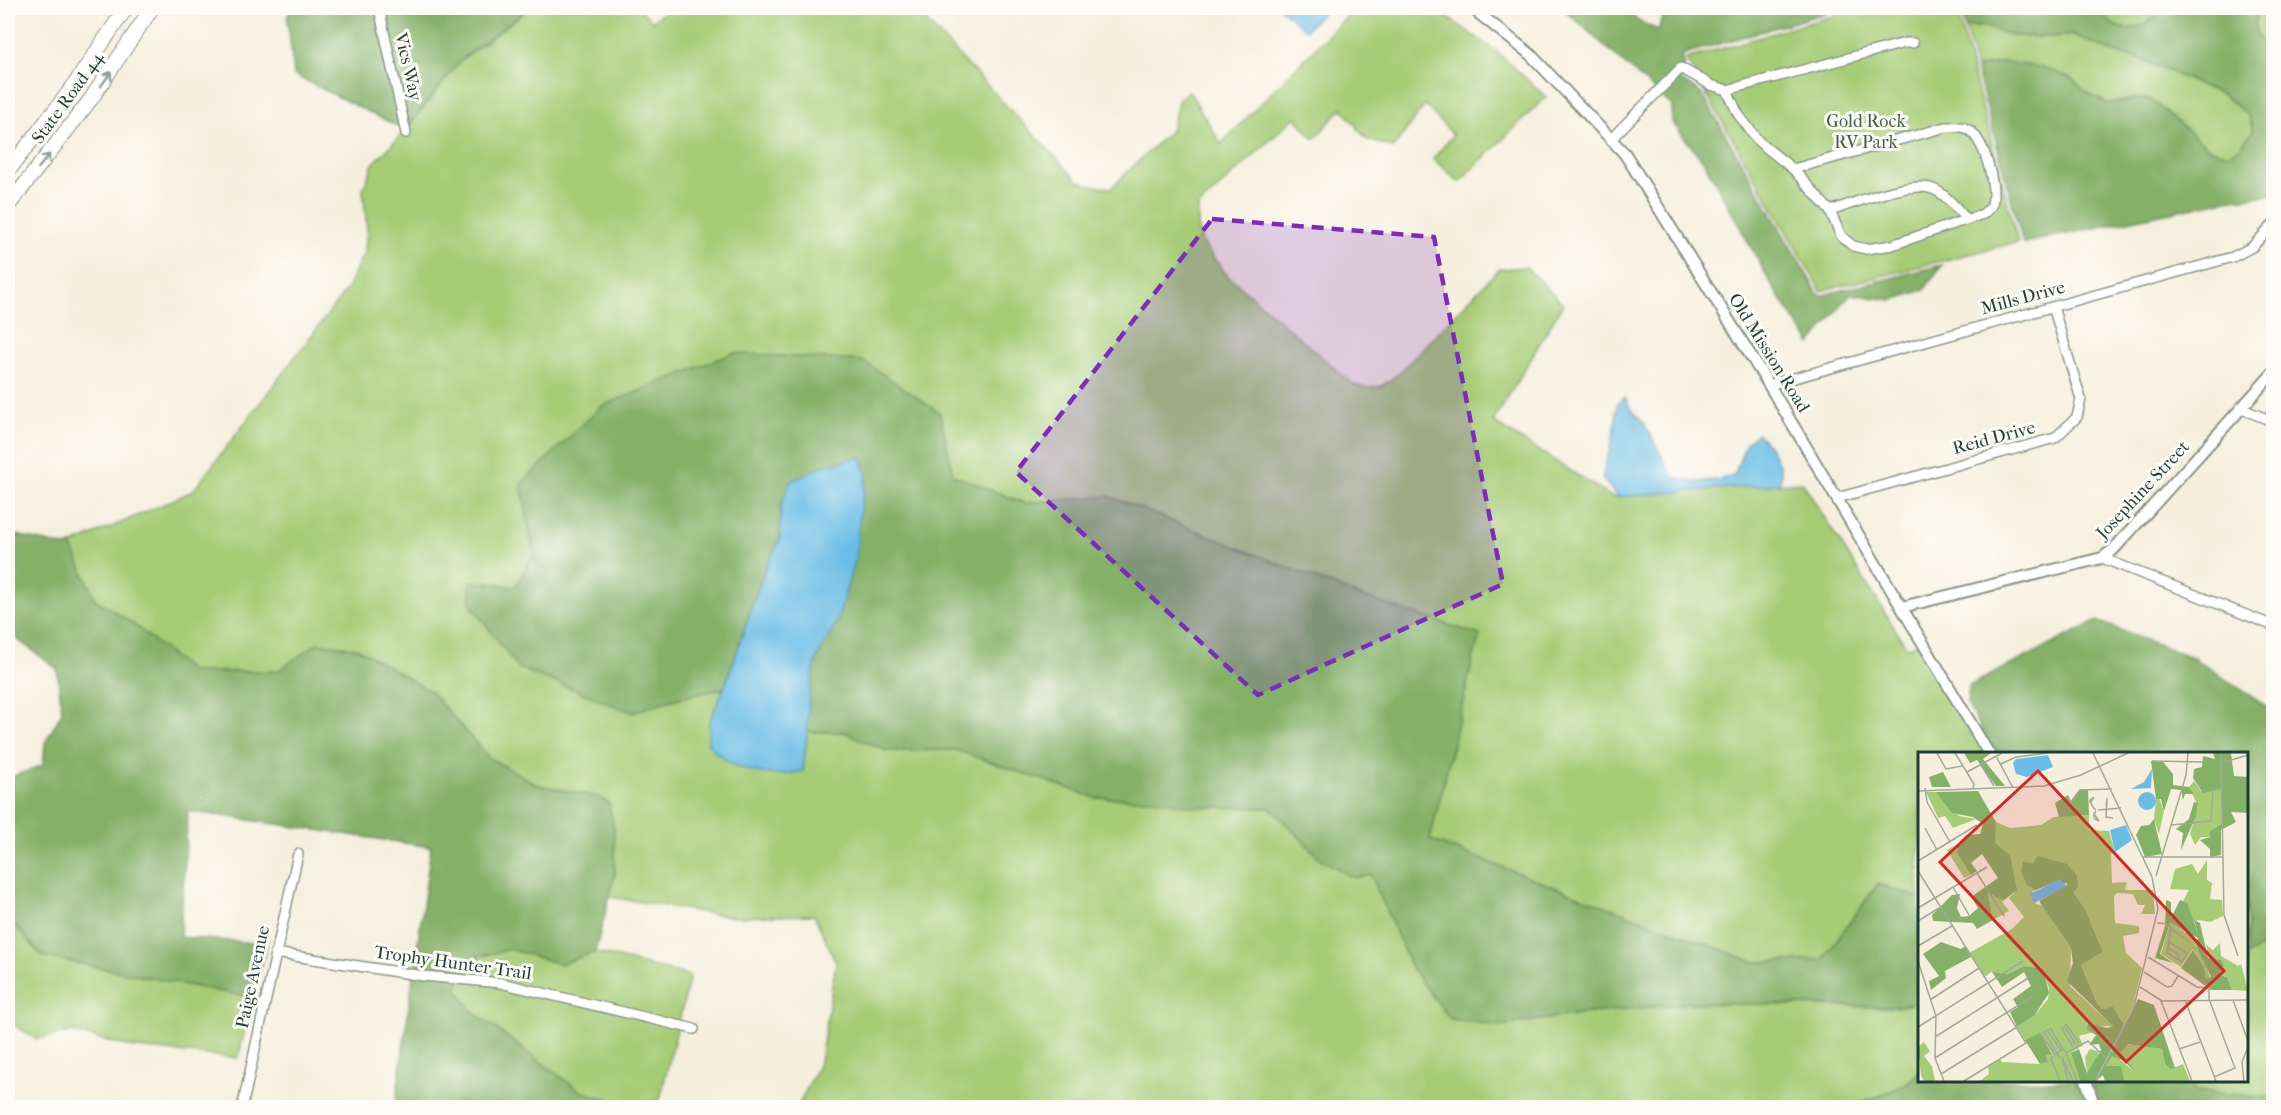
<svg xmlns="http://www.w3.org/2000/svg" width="2281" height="1115" font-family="'IM FELL French Canon',serif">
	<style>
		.green { fill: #a6cc76; stroke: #628455; stroke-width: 1.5 }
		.forest { fill: #84b067; stroke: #52764e; stroke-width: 1.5 }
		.water { fill: #6bbde6; stroke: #457d8d; stroke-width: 1.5 }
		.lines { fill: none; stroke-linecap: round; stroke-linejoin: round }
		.minor-casing { stroke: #8a9689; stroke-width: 12 }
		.tertiary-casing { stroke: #8a9689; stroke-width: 14 }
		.primary-casing { stroke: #8a9689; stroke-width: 16 }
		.minor { stroke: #fff; stroke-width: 9 }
		.tertiary { stroke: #fff; stroke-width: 10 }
		.primary { stroke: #fff; stroke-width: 14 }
		.oneway { stroke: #8f9e9a }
		.marked { fill: #7b2cbf; fill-opacity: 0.2; stroke: #7b2cbf; stroke-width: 4.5; stroke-dasharray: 12 8; stroke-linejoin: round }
		.labels { text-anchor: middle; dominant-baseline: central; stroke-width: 6; stroke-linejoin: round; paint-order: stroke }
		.street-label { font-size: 18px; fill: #1f3d34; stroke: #fdfcf7 }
		.park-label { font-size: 18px; fill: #416144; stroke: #fdfcf7 }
		.inset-road { fill: none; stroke: #a0a89a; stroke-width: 1.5 }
		.view { fill: #d62828; fill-opacity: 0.15; stroke: #d62828; stroke-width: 3 }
		.inset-edge { fill: none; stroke: #1f3d34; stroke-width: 3 }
	</style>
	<rect width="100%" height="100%" fill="#fdfcf7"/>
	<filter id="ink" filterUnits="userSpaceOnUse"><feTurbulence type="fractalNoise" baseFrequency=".0167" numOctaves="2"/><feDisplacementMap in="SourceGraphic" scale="12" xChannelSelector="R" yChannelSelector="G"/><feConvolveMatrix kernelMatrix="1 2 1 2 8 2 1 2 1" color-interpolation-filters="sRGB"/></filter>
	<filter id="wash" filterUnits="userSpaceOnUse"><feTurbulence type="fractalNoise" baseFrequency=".008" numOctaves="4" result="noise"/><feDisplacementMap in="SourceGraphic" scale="24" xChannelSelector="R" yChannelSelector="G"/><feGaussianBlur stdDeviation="1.35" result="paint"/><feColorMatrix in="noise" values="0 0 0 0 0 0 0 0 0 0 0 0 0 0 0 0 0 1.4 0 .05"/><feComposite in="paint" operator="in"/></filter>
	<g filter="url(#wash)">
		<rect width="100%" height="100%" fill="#f6efde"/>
		<path class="green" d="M 524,8 L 638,8 L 653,21 L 668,8 L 929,8 L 925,20 L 1079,182 L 1082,181 L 1088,185 L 1111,188 L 1171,130 L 1179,99 L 1189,91 L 1221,144 L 1355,8 L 1434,8 L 1496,51 L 1546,97 L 1459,182 L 1433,159 L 1453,135 L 1425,105 L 1393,148 L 1366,139 L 1342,108 L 1314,139 L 1295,117 L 1198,207 L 1198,229 L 1203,244 L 1226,274 L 1354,385 C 1377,392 1384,386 1401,371 L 1499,269 L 1526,267 L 1563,304 L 1493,422 L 1612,497 L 1802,482 L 1907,648 L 1918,643 L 1984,753 L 1920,754 L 1919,898 L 1878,884 L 1822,960 L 1754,962 L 1430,840 L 1479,635 L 1357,595 L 1109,496 L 1024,503 L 952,475 L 940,413 L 522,484 L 534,554 L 515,587 L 488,582 L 633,713 L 663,702 L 724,688 L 709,723 L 803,771 L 807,732 L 844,732 L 887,751 L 956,750 L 1096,798 L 1153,799 L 1196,807 L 1271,808 L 1322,860 L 1371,875 L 1412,969 L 1500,1026 L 1579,1014 L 1689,1003 L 1893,1007 L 1919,1003 L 1919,1072 C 1902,1092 1871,1097 1848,1107 L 1232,1107 L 1238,1100 L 1225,1108 L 798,1107 L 820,1061 L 836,962 L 814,915 L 733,917 L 609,897 L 615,875 L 614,828 L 598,797 L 538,785 L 489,758 L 430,691 L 318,643 L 278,671 L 192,672 L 132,623 L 95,599 L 71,545 L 193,491 L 347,289 L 365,250 L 367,228 L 363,190 L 373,164 L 405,131 L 460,61 L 522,14 Z
			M 1859,8 L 1956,8 L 2018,242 L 1821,291 L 1686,59 Z
			M 2096,8 L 2160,8 C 2152,23 2131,35 2114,25 C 2107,21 2101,13 2096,8 Z
			M 2261,8 L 2273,8 L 2273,54 C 2258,40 2249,27 2261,8 Z
			M 1984,26 L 2012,36 L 2048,37 L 2074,35 L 2106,49 L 2148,62 L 2223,95 L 2249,116 L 2253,131 L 2241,146 L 2229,154 L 2210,149 L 2173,120 L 2166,111 L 2135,98 L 2123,102 L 2106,103 L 2085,91 L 2071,78 L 2003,62 L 1976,68 L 1965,28 Z
			M 8,918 L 42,956 L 253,998 L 238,1058 L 136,1048 L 71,1032 L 36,1039 L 8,1021 Z
			M 2273,940 L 2273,1098 L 2195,1091 L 2189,1081 L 2246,1080 L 2247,955 Z
			M 510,949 L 560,964 L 595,952 L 690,976 L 658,1107 L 634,1107 L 580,1091 L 472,1011 L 456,987 L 473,958 Z"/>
		<path class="forest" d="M 292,8 L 524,8 L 522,13 L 460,61 L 405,130 L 294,75 L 287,17 Z
			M 1562,8 L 1626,8 L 1638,21 L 1658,30 L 1665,8 L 1843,8 L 1684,54 L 1681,59 L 1685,65 L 1678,78 L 1702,94 L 1818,294 L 1823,295 L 1942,265 L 1924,290 L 1892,300 L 1850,294 L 1811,344 L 1774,289 L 1704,162 L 1672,122 L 1672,106 Z
			M 1960,8 L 2096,8 C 2101,13 2107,21 2114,25 C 2131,35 2152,23 2160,8 L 2261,8 C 2249,27 2258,40 2273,54 L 2273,195 L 2232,199 L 2023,243 L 1976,68 L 2003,62 L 2042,67 L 2071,78 L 2085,91 L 2106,103 L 2123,102 L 2135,98 L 2150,99 L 2210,149 L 2229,154 L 2241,146 L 2253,131 L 2249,116 L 2223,95 L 2148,62 L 2106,49 L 2074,35 L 2048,37 L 2012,36 L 1984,26 L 1965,28 Z
			M 733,353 L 863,361 L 940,413 L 953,475 L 1024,503 L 1109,496 L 1357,595 L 1480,635 L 1470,670 L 1430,840 L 1754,962 L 1822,960 L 1878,884 L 1919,898 L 1919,1003 L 1893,1007 L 1689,1003 L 1579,1014 L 1500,1026 L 1450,1019 L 1412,969 L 1371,875 L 1354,878 L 1322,860 L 1271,808 L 1196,807 L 1153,799 L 1096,798 L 956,750 L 887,751 L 844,732 L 807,732 L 809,696 L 816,660 L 836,623 L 860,510 L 867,474 L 861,458 L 846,462 L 781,506 L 780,539 L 763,574 L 724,688 L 663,702 L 633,713 L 518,668 L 471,605 L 470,581 L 515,587 L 534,554 L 521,484 L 602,406 Z
			M 8,533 L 67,547 L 71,545 L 95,599 L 132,623 L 192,672 L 278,671 L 318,643 L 357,648 L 430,691 L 489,758 L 538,785 L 598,797 L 609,803 L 614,828 L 615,875 L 595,952 L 560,964 L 510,949 L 473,958 L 456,987 L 472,1011 L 580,1091 L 634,1107 L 395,1107 L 431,847 L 188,811 L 180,937 L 267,944 L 253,998 L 42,956 L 8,918 L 8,783 L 14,776 L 43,765 L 45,743 L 62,712 L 57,669 L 13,636 L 8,634 Z
			M 2097,621 L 2194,658 L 2273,711 L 2273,940 L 2247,955 L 2246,754 L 1995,753 L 1967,704 L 1969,686 Z
			M 1919,1072 L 1920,1080 L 2081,1081 L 2090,1107 L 1848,1108 C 1871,1097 1902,1092 1919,1072 Z
			M 2091,1081 L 2189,1081 L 2195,1091 L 2273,1098 L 2273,1107 L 2100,1107 Z"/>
		<path class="water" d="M 1280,8 L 1327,8 L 1306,30 Z
			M 1625,397 L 1632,410 L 1644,423 L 1673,477 C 1697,484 1710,482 1734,476 L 1746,443 L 1758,433 C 1769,446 1787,467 1779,484 L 1617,497 L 1602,478 L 1615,429 L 1617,404 Z
			M 861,457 L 867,474 L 860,510 L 856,557 L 836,623 L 816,660 L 809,696 L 807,737 L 803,771 C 769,780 731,771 708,744 L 709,723 L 727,681 L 763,574 L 780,539 L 781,506 L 790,482 L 820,467 Z"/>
	</g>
	<g filter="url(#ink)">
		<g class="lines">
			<g class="minor-casing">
				<path id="minor" d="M 379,8 L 406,133
					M 1727,90 L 1738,114 L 1759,142 L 1793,169 L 1830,211 L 1841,236 L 1853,246 L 1866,249 L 1892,245 L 1983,214 C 1986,211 1991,208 1992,204 C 1997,187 1984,134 1965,128 C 1960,126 1952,127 1946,127 L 1793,169
					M 1611,139 L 1681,68 L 1711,85 L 1727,90 L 1905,43 L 1913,43
					M 1830,211 C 1854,203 1911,180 1933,189 C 1946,194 1957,209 1967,220
					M 1769,385 L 2233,257 L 2252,247 L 2274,224
					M 2240,408 L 2274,422
					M 1837,498 L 2055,438 L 2077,417 L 2081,399 L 2053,307
					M 2102,558 L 2274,626
					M 275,953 L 423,976 L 501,983 L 694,1029
					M 242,1108 L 298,854"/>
			</g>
			<g class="tertiary-casing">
				<path id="tertiary" d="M 1472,8 L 1530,54 L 1625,154 L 1769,385 L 1989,754
					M 1902,607 L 2102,558 L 2113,550 L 2274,372
					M 2086,1080 L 2095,1108"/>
			</g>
			<g class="primary-casing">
				<path id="primary" d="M 8,171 L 72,88 L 126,8
					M 8,206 L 91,99 L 152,8"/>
			</g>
			<use href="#minor" class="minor"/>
			<use href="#tertiary" class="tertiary"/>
			<use href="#primary" class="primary"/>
		</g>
		<defs><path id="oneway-shaft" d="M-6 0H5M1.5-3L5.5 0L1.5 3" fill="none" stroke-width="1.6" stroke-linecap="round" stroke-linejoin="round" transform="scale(1.5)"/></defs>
		<g class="oneway">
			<use href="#oneway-shaft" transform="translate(106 79) rotate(-55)"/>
			<use href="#oneway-shaft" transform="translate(44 161) rotate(-51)"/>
		</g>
	</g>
	<path class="marked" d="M 1212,219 L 1434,237 L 1503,584 L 1258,695 L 1016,472 Z"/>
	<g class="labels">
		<g class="street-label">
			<text transform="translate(408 67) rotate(77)">Vics Way</text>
			<text transform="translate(68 98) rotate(-54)">State Road 44</text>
			<text transform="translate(2023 298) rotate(-15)">Mills Drive</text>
			<text transform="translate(1769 353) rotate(58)">Old Mission Road</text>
			<text transform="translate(1994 438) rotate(-15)">Reid Drive</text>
			<text transform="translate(2143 490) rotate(-47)">Josephine Street</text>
			<text transform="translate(453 963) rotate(8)">Trophy Hunter Trail</text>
			<text transform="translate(253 977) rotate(-78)">Paige Avenue</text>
		</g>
		<g class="park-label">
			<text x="1866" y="121">Gold Rock<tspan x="1866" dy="21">RV Park</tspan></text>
		</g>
	</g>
	<g transform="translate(1918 752)">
		<rect width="330" height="330" fill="#f6efde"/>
		<path d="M 276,29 L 283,39 L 303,36 L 304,72 L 293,85 L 283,85 L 277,93 L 272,82 L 280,54 L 271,35 ZM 8,40 L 18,40 L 41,64 L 58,67 L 35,76 L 27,64 L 20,66 ZM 241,46 L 246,59 L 241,82 L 236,67 L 238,47 ZM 171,63 L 171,78 L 191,79 L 197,100 L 193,102 L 194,131 L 209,130 L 207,138 L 235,138 L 237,162 L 223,162 L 227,153 L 220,153 L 215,142 L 199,141 L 196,144 L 197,171 L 221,174 L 221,181 L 205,184 L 208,201 L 224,216 L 214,258 L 206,273 L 195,256 L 184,257 L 179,251 L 163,213 L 185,200 L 167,157 L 156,141 L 160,135 L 110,112 L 109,132 L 118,138 L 114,140 L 118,152 L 124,153 L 153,196 L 152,234 L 195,274 L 179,274 L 176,280 L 161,284 L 165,293 L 153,301 L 162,329 L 62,329 L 71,322 L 70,314 L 82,307 L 84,310 L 122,312 L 130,310 L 128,303 L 134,301 L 122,282 L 107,288 L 99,275 L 116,264 L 130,247 L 131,236 L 123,217 L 106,214 L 90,222 L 73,220 L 67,225 L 51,201 L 94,177 L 106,165 L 91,146 L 97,140 L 94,113 L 76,91 L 75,76 L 78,70 L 92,76 L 123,73 L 136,65 ZM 40,92 L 39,101 L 53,123 L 46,126 L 29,98 ZM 289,108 L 289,128 L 294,131 L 292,147 L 304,148 L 305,164 L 292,170 L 280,168 L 276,170 L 280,183 L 265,149 L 271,138 L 252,137 L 257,117 L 274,112 L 280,122 ZM 70,139 L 78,141 L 91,159 L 75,168 ZM 252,171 L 280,188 L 277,193 L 286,203 L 292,227 L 288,227 L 286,215 L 275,197 L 263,215 L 243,202 ZM 302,191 L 303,204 L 320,214 L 323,212 L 330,239 L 314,238 L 309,225 L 300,223 L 306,214 L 303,208 L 291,208 L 288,193 L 295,198 ZM 6,290 L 12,299 L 6,304 L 14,314 L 17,329 L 6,329 L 3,323 L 0,295 ZM 216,292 L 244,297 L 247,312 L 252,317 L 265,312 L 272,329 L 207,329 L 203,314 L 188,314 L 194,304 L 198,304 L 220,323 L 203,300 L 207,293 ZM 172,297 L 180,299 L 180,305 L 169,321 L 167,305 Z" fill="#a6cc76"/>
		<path d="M 46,1 L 73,1 L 65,7 L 87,34 L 78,34 L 59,8 L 52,11 ZM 295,1 L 313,1 L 316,24 L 330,25 L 330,61 L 313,60 L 318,70 L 303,78 L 303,103 L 292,105 L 292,97 L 282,88 L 293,85 L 291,80 L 304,72 L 303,37 L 285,41 L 275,26 L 276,17 L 284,15 L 285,4 L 297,7 ZM 233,9 L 245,10 L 255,22 L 255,33 L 271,35 L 276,42 L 267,42 L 265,48 L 263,38 L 253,37 L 246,59 L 243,47 L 238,47 ZM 25,20 L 33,35 L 14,35 L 11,25 ZM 162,37 L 170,37 L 171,63 L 141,65 L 137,51 L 150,43 L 153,49 ZM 60,39 L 78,70 L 77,91 L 92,103 L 99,138 L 85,149 L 70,140 L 75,168 L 59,177 L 55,171 L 15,169 L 14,163 L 34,143 L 42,142 L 39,156 L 43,165 L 51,164 L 60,156 L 53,145 L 80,126 L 64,102 L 53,111 L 59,119 L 53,123 L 39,101 L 40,92 L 48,83 L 62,82 L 65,72 L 55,65 L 34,61 L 18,40 ZM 276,50 L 280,51 L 278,64 L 263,98 L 265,81 L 258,77 L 271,67 ZM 236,67 L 244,102 L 227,105 L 218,83 L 223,74 L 231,73 ZM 120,104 L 149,112 L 159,124 L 160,135 L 156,141 L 167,157 L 185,200 L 163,213 L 179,251 L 184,257 L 195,255 L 206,273 L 177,329 L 162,329 L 153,301 L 161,297 L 169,321 L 183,298 L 181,292 L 171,293 L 178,283 L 169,278 L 170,271 L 189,276 L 195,274 L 149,229 L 155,211 L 153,196 L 121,149 L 150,132 L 139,129 L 118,138 L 109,133 L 103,119 L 105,110 L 115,111 ZM 248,148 L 253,150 L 253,166 L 262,148 L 269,151 L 280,182 L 276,168 L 282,171 L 290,206 L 303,208 L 306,214 L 300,223 L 309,225 L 314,238 L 293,238 L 263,216 L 275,198 L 286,215 L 288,227 L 293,225 L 278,193 L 280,186 L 252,171 L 242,202 L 255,211 L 237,206 L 247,174 ZM 23,190 L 43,197 L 47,194 L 53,205 L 27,219 L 28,226 L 13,238 L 11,229 L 21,224 L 5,202 ZM 106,214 L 125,217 L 131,241 L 116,264 L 99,275 L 92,260 L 100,255 L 95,247 L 113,234 L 106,220 L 84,235 L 74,220 L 90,222 ZM 220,247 L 236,253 L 257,316 L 252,317 L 247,312 L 244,297 L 210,292 L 203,300 L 220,323 L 206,309 L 194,304 L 188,314 L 203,314 L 207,329 L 187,329 L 185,323 L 178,329 ZM 122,281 L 134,302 L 128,303 L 130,310 L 122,312 L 107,288 Z" fill="#84b067"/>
		<path d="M 130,3 L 135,15 L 109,25 L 98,22 L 95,11 L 98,7 ZM 234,17 L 233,36 L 213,37 L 226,30 ZM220 49a9 9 0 1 1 18 0a9 9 0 1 1-18 0ZM 208,73 L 214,88 L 197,100 L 192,78 ZM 142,127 L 149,134 L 116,151 L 112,142 Z" fill="#6bbde6"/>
		<path class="inset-road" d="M 19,1 L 28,17 L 44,14M 37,1 L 56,32 L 55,37M 175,1 L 234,125 L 240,157 L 215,258 L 178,329M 303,1 L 306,163 L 320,204M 78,4 L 95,36M 234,9 L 285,10M 303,11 L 330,3M 83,12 L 98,5 L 129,1M 63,13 L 76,34M 49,20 L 84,1M 7,36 L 9,50 L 32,90M 0,39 L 126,34 L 163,23 L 210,1M 173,50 L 176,45 L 172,48 L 172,50 L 173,50 L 173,52 L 175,55 L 178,58M 188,54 L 189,46 L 188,65 L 195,66M 180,58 L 203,56M 176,62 L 181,69 L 177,67 L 176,65 L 176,62 L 178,59M 141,65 L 162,38 L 194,37M 253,73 L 293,69 L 295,37 L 304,37M 7,76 L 19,98M 225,105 L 305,105M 0,109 L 59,73M 0,119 L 108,291 L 46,329M 59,121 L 86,164M 238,124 L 268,23 L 270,1M 35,135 L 52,165M 0,156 L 69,115M 0,169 L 21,156M 239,171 L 251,172 L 253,177 L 272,190M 251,190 L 269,201 L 264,210 L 249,201 L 253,177M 0,194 L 34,174M 250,196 L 260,202 L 261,209M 230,205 L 279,235 L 291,236 L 291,247 L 317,316 L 296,325M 0,209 L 18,264 L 17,306 L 26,329M 226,220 L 249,235 L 254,234 L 260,224M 222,235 L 244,249 L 330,248M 12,248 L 61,216M 267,248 L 298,329M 315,248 L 330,289M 243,249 L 274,329M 0,275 L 105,209M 147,275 L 158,293M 129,278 L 133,277 L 145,297M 126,280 L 124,284 L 137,302M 17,285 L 115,223M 155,295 L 144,277 L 148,272 L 161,291M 261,297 L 282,290M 150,300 L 170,289 L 188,306M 148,301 L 159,329M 17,306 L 115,244M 142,306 L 126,280 L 129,278 L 143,298M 23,322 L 99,275M 142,329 L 133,306 L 145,297 L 149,301M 150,329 L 144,305 L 155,329M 326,329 L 324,310 L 330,295"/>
		<path class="view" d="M 120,19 L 306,219 L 208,310 L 22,110 Z"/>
		<rect width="330" height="330" class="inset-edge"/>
	</g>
	<rect width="2281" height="1115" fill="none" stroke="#fdfcf7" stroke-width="30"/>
</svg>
